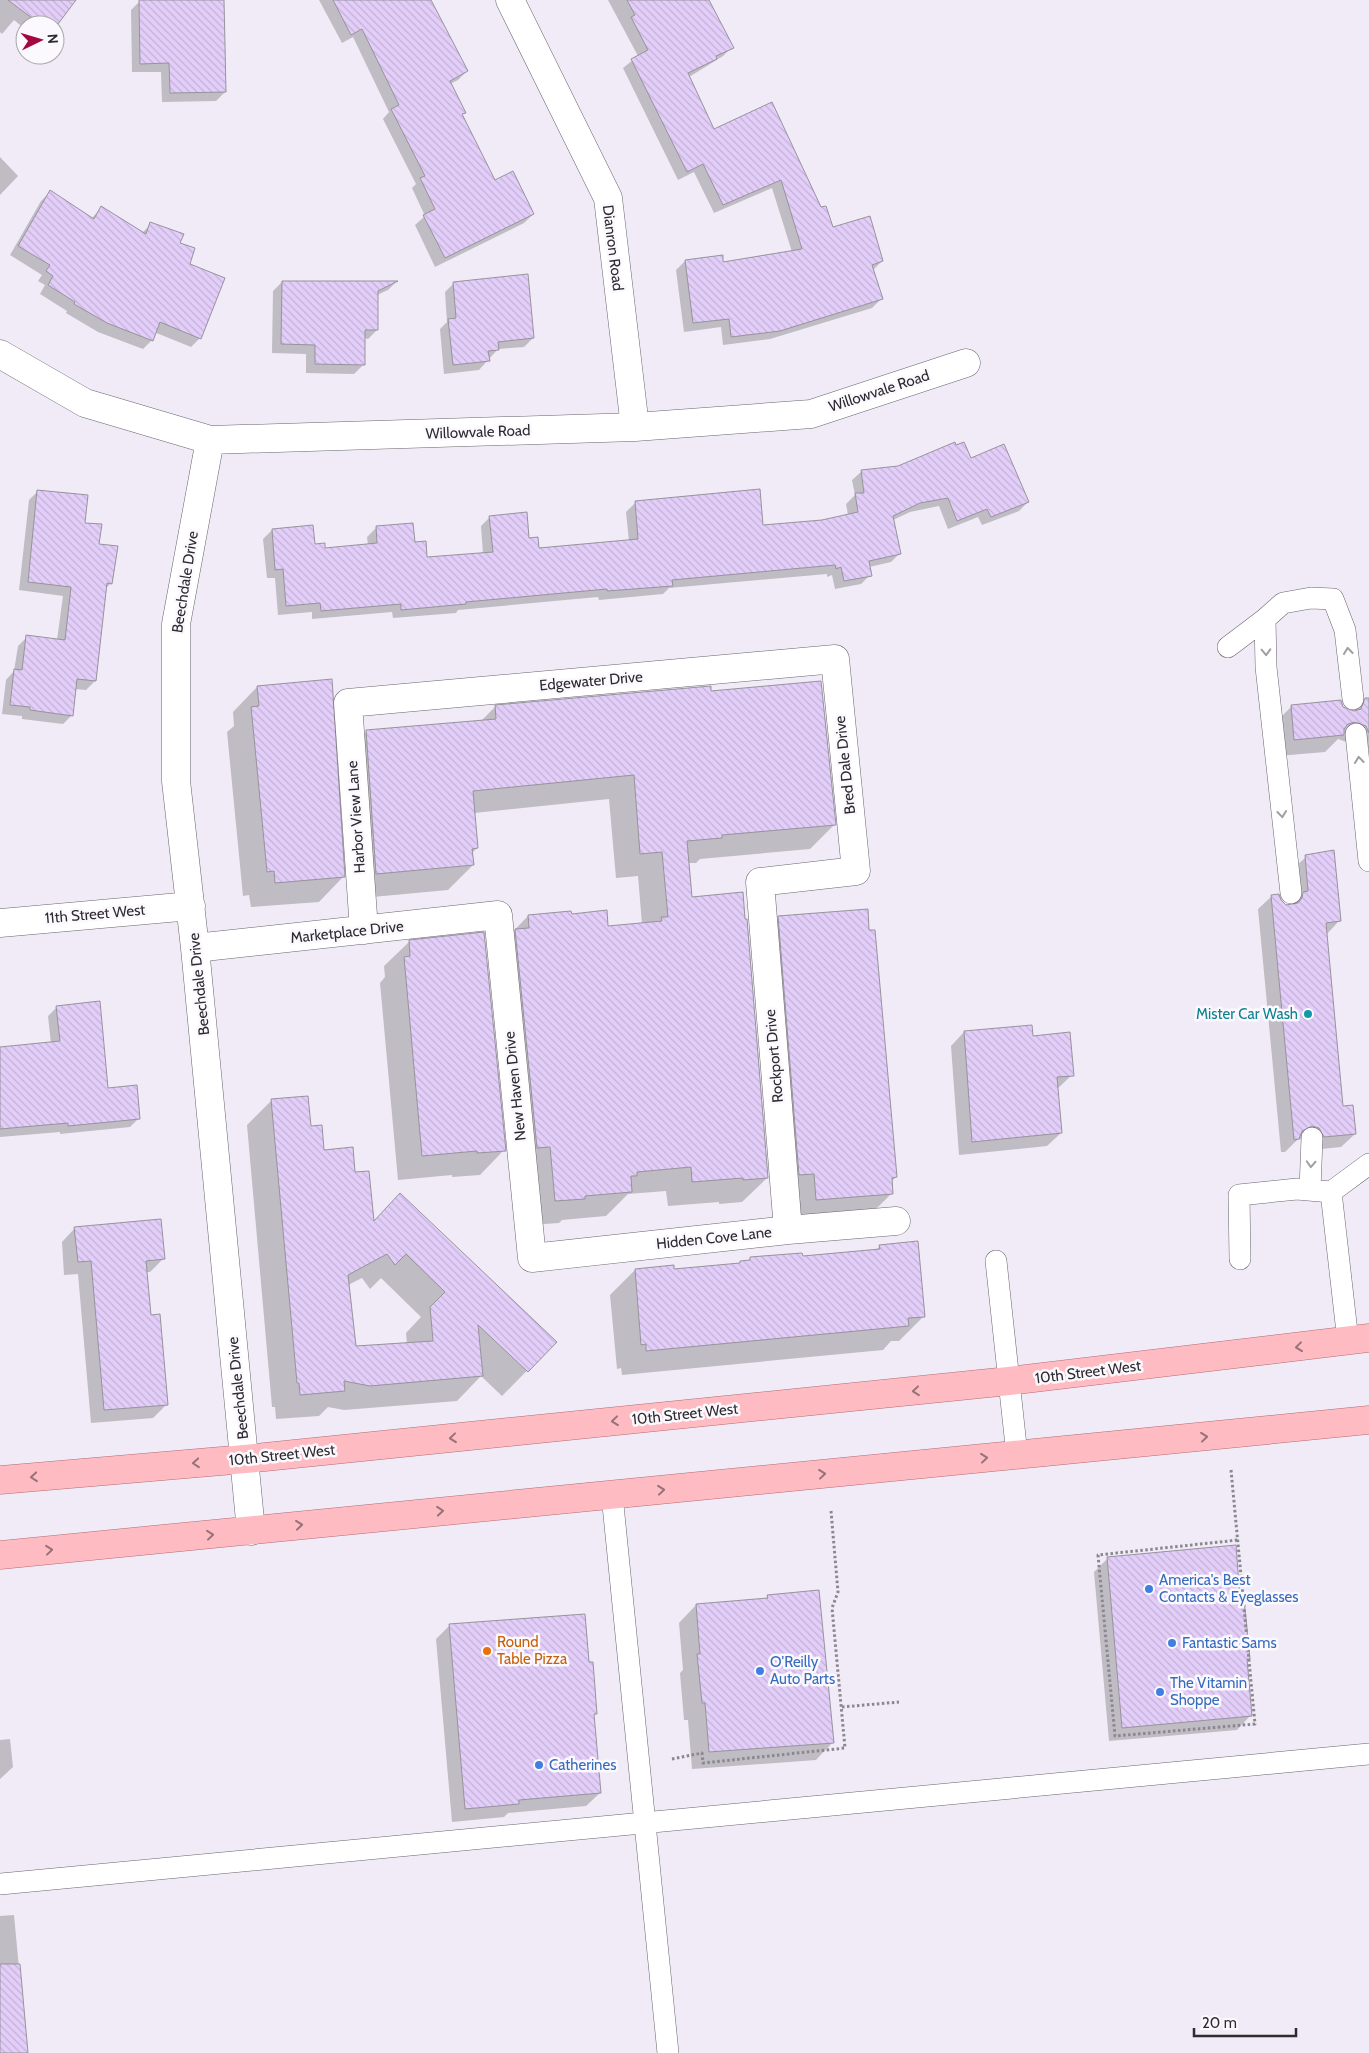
<svg xmlns="http://www.w3.org/2000/svg" width="1369" height="2053" font-family="Cabin,sans-serif">
	<style>
		.shadow { fill: #0003; fill-rule: evenodd }
		.building { fill: url(#building-back-hatch); stroke: #97939d; fill-rule: evenodd }
		.lines { fill: none; stroke-linecap: round; stroke-linejoin: round }
		.service-casing { stroke: #69656e; stroke-width: 22 }
		.minor-casing { stroke: #69656e; stroke-width: 29 }
		.primary-casing { stroke: #b56b75; stroke-width: 29 }
		.path { stroke: #8a878f; stroke-width: 3; stroke-dasharray: 2.5 2.5; stroke-linecap: butt }
		.service { stroke: #fff; stroke-width: 21 }
		.minor { stroke: #fff; stroke-width: 28 }
		.primary { stroke: #febbc2; stroke-width: 28 }
		.oneway { stroke: #a0a0a2 }
		.oneway2 { stroke: #967379 }
		.culture-dot { fill: #0f9aa8; stroke: #fcf9fe; stroke-width: 2 }
		.shop-dot { fill: #3f7fe0; stroke: #fcf9fe; stroke-width: 2 }
		.food-dot { fill: #e8710a; stroke: #fcf9fe; stroke-width: 2 }
		.labels { text-anchor: middle; dominant-baseline: central; stroke-width: 5; stroke-linejoin: round; paint-order: stroke }
		.street-label { font-size: 15px; fill: #2d2b30; stroke: #fcf9fe }
		.culture-label { font-size: 15px; fill: #0d838f; stroke: #fcf9fe; text-anchor: end }
		.shop-label { font-size: 15px; fill: #366cbe; stroke: #fcf9fe; text-anchor: start }
		.food-label { font-size: 15px; fill: #c56008; stroke: #fcf9fe; text-anchor: start }
	</style>
	<defs>
		<pattern id="building-back-hatch" width="6" height="6" patternUnits="userSpaceOnUse" patternTransform="scale(1.25)"><rect width="6" height="6" fill="#e3cef9"/><path d="M-1 5l2 2M0 0l6 6M5-1l2 2" fill="none" stroke="#c3b1d6"/></pattern>
	</defs>
	<rect width="100%" height="100%" fill="#f0ebf6"/>
	<path class="shadow" d="M 0,0 L 75,0 L 55,26 L 25,25 L 25,29 L 14,20 L 2,34 L 0,32 Z
		M 167,0 L 223,0 L 225,92 L 216,101 L 162,102 L 161,72 L 132,72 L 131,10 L 140,1 Z
		M 319,0 L 430,0 L 467,71 L 458,80 L 450,84 L 464,112 L 461,115 L 495,181 L 533,214 L 524,223 L 435,267 L 415,225 L 425,216 L 412,188 L 416,184 L 383,119 L 389,112 L 353,37 L 342,43 Z
		M 608,0 L 700,0 L 732,47 L 723,56 L 689,77 L 714,131 L 820,209 L 832,229 L 882,261 L 873,270 L 881,299 L 872,308 L 770,339 L 723,345 L 721,327 L 684,332 L 676,270 L 685,261 L 722,263 L 792,252 L 772,188 L 714,213 L 694,172 L 678,180 L 623,68 L 638,56 Z
		M 0,157 L 18,176 L 0,195 Z
		M 50,192 L 92,218 L 102,207 L 142,233 L 151,224 L 178,243 L 188,265 L 200,338 L 191,347 L 154,332 L 152,340 L 143,349 L 98,332 L 66,313 L 67,311 L 40,294 L 45,285 L 38,281 L 42,275 L 10,255 L 41,201 Z
		M 282,282 L 395,283 L 388,290 L 377,295 L 377,330 L 368,339 L 364,338 L 363,365 L 354,374 L 306,373 L 306,354 L 272,353 L 273,291 Z
		M 454,283 L 533,338 L 524,347 L 498,349 L 479,370 L 444,374 L 440,329 L 447,322 L 445,292 Z
		M 970,459 L 1028,502 L 1019,511 L 982,525 L 978,517 L 948,529 L 939,506 L 910,512 L 893,520 L 900,553 L 891,562 L 869,567 L 870,575 L 861,584 L 835,589 L 832,575 L 827,577 L 827,574 L 669,588 L 663,594 L 599,600 L 598,597 L 458,610 L 456,613 L 393,618 L 392,612 L 312,619 L 312,612 L 278,615 L 275,578 L 267,578 L 263,539 L 272,530 L 324,549 L 368,545 L 367,537 L 376,528 L 414,544 L 426,559 L 483,554 L 481,526 L 490,517 L 528,539 L 538,550 L 629,541 L 626,512 L 635,503 L 762,526 L 822,521 L 848,515 L 846,504 L 855,495 L 852,480 L 861,472 Z
		M 38,491 L 84,524 L 98,545 L 111,583 L 105,589 L 95,681 L 86,690 L 75,689 L 72,715 L 63,724 L 22,719 L 22,716 L 2,714 L 6,680 L 14,671 L 18,646 L 27,637 L 57,640 L 63,596 L 19,590 L 29,500 Z
		M 257,687 L 343,877 L 319,902 L 251,907 L 249,895 L 243,896 L 227,732 L 234,726 L 233,712 Z
		M 710,692 L 834,825 L 810,849 L 700,859 L 696,863 L 688,863 L 691,898 L 767,1178 L 742,1202 L 719,1204 L 719,1202 L 668,1206 L 666,1191 L 628,1194 L 606,1216 L 562,1220 L 559,1223 L 530,1225 L 504,941 L 528,916 L 570,915 L 607,927 L 642,924 L 638,876 L 616,878 L 609,799 L 474,813 L 477,848 L 472,853 L 473,865 L 448,890 L 351,899 L 341,756 L 366,732 L 480,722 L 495,707 Z
		M 1366,699 L 1369,699 L 1369,748 L 1351,750 L 1349,743 L 1338,739 L 1325,752 L 1278,756 L 1274,724 L 1292,706 L 1342,708 L 1353,712 Z
		M 1306,857 L 1339,921 L 1326,935 L 1342,1107 L 1355,1134 L 1341,1147 L 1311,1150 L 1306,1141 L 1298,1139 L 1285,1152 L 1281,1152 L 1258,909 L 1272,896 L 1286,906 L 1292,905 L 1295,902 L 1292,870 Z
		M 779,918 L 896,1177 L 891,1182 L 892,1193 L 867,1218 L 791,1224 L 754,942 Z
		M 409,942 L 504,1150 L 480,1175 L 452,1177 L 452,1175 L 398,1180 L 380,983 L 385,977 L 384,966 Z
		M 57,1007 L 107,1089 L 139,1118 L 130,1127 L 60,1134 L 60,1132 L 0,1137 L 0,1048 L 51,1044 L 48,1016 Z
		M 964,1032 L 1031,1037 L 1072,1075 L 1057,1089 L 1061,1133 L 1047,1146 L 959,1155 L 951,1046 Z
		M 271,1101 L 310,1127 L 323,1152 L 354,1174 L 373,1222 L 555,1342 L 502,1396 L 481,1376 L 457,1401 L 344,1410 L 328,1407 L 319,1416 L 276,1419 L 275,1407 L 272,1407 L 247,1125 ZM 362,1278 L 370,1289 L 381,1278 L 421,1317 L 406,1333 L 407,1344 L 354,1348 L 348,1285 Z
		M 75,1228 L 163,1259 L 150,1272 L 146,1272 L 149,1316 L 167,1404 L 153,1418 L 91,1423 L 78,1274 L 64,1275 L 62,1242 Z
		M 880,1246 L 924,1316 L 899,1341 L 891,1341 L 883,1350 L 622,1375 L 621,1368 L 617,1369 L 610,1295 L 635,1270 L 673,1270 L 738,1264 L 747,1262 L 750,1259 L 802,1257 L 876,1250 Z
		M 1108,1558 L 1239,1601 L 1248,1658 L 1246,1661 L 1250,1716 L 1237,1730 L 1109,1741 L 1094,1572 Z
		M 768,1596 L 833,1742 L 816,1760 L 692,1769 L 688,1720 L 684,1720 L 680,1673 L 683,1670 L 679,1623 L 696,1605 L 765,1599 Z
		M 450,1625 L 588,1664 L 596,1713 L 593,1716 L 600,1793 L 586,1806 L 508,1813 L 504,1817 L 452,1822 L 436,1639 Z
		M 10,1739 L 13,1767 L 0,1779 L 0,1740 Z
		M 14,1915 L 27,2053 L 0,2053 L 0,1916 Z"/>
	<path class="building" d="M 8,0 L 76,0 L 55,28 L 55,25 L 41,25 Z
		M 139,0 L 224,0 L 226,92 L 170,93 L 169,63 L 140,64 Z
		M 333,0 L 431,0 L 468,71 L 450,81 L 466,113 L 462,114 L 495,180 L 513,171 L 534,214 L 445,258 L 423,215 L 435,209 L 420,178 L 425,176 L 391,109 L 399,105 L 362,29 L 351,35 Z
		M 627,0 L 709,0 L 734,48 L 716,56 L 717,59 L 688,73 L 714,129 L 772,102 L 821,207 L 826,206 L 833,227 L 870,216 L 883,261 L 872,265 L 883,299 L 780,331 L 731,337 L 729,319 L 693,323 L 685,260 L 723,255 L 723,262 L 802,249 L 781,180 L 723,205 L 703,164 L 687,172 L 631,59 L 648,50 L 631,17 L 635,15 Z
		M 50,190 L 94,219 L 101,206 L 146,234 L 150,222 L 184,234 L 180,243 L 195,248 L 190,264 L 225,278 L 201,339 L 160,322 L 153,341 L 107,323 L 74,304 L 75,302 L 48,285 L 53,276 L 46,271 L 50,265 L 18,246 Z
		M 528,274 L 534,338 L 498,342 L 499,350 L 488,351 L 490,361 L 453,365 L 448,319 L 456,318 L 453,282 Z
		M 282,281 L 398,281 L 378,291 L 378,330 L 365,330 L 365,365 L 315,364 L 315,345 L 281,344 Z
		M 955,442 L 956,445 L 964,442 L 971,458 L 1004,444 L 1029,502 L 991,517 L 987,509 L 957,521 L 948,498 L 920,503 L 893,516 L 901,554 L 869,561 L 872,576 L 844,581 L 841,567 L 836,569 L 835,565 L 672,580 L 673,586 L 607,591 L 607,589 L 466,602 L 466,604 L 401,610 L 401,604 L 321,611 L 320,603 L 286,606 L 283,569 L 275,570 L 272,529 L 313,525 L 315,544 L 325,543 L 325,548 L 377,543 L 376,526 L 413,523 L 415,542 L 426,541 L 427,557 L 493,552 L 489,516 L 527,512 L 529,538 L 538,537 L 539,548 L 638,539 L 635,501 L 760,489 L 763,525 L 822,520 L 858,512 L 855,493 L 864,493 L 861,470 L 898,466 Z
		M 37,490 L 88,495 L 85,523 L 102,524 L 99,544 L 118,546 L 112,584 L 107,583 L 96,681 L 77,679 L 73,716 L 30,710 L 30,707 L 10,705 L 14,669 L 22,670 L 26,635 L 65,640 L 71,587 L 28,582 Z
		M 332,679 L 345,877 L 275,883 L 274,871 L 267,872 L 254,737 L 251,707 L 259,706 L 257,686 Z
		M 821,681 L 836,825 L 722,835 L 722,838 L 687,841 L 692,897 L 743,892 L 745,919 L 747,919 L 768,1178 L 743,1180 L 743,1178 L 692,1182 L 691,1167 L 637,1172 L 637,1176 L 631,1176 L 632,1192 L 585,1196 L 585,1199 L 555,1201 L 550,1147 L 537,1148 L 515,929 L 529,928 L 528,915 L 571,911 L 572,914 L 607,910 L 608,926 L 662,921 L 661,917 L 668,917 L 662,852 L 640,854 L 634,775 L 473,791 L 478,848 L 472,849 L 474,865 L 376,874 L 366,730 L 496,719 L 495,705 L 711,686 L 711,691 Z
		M 1365,698 L 1369,698 L 1369,733 L 1366,726 L 1355,722 L 1348,724 L 1344,729 L 1344,735 L 1294,740 L 1291,705 L 1341,700 L 1343,707 L 1354,711 L 1361,709 Z
		M 1334,850 L 1341,921 L 1326,923 L 1343,1106 L 1353,1105 L 1356,1134 L 1324,1137 L 1319,1128 L 1312,1126 L 1302,1131 L 1299,1139 L 1294,1140 L 1271,895 L 1279,894 L 1281,900 L 1286,905 L 1298,903 L 1302,898 L 1303,892 L 1308,891 L 1305,855 Z
		M 868,909 L 869,930 L 875,930 L 897,1177 L 892,1178 L 893,1194 L 816,1200 L 814,1174 L 799,1175 L 778,916 Z
		M 484,932 L 506,1151 L 477,1153 L 477,1151 L 422,1156 L 404,957 L 410,956 L 409,940 Z
		M 100,1001 L 108,1088 L 137,1085 L 140,1119 L 68,1126 L 68,1123 L 0,1129 L 0,1047 L 60,1041 L 56,1006 Z
		M 1032,1025 L 1033,1036 L 1070,1032 L 1074,1076 L 1057,1077 L 1062,1133 L 972,1142 L 964,1031 Z
		M 308,1096 L 311,1126 L 322,1125 L 324,1150 L 353,1147 L 355,1172 L 369,1171 L 374,1221 L 400,1193 L 557,1342 L 528,1372 L 478,1325 L 483,1376 L 370,1386 L 344,1381 L 345,1391 L 300,1395 L 299,1383 L 297,1383 L 271,1099 ZM 387,1254 L 395,1265 L 406,1254 L 445,1292 L 430,1307 L 433,1341 L 356,1346 L 348,1275 Z
		M 161,1219 L 165,1259 L 146,1261 L 151,1315 L 160,1314 L 168,1405 L 104,1410 L 91,1261 L 78,1262 L 74,1227 Z
		M 918,1241 L 925,1317 L 908,1318 L 909,1326 L 646,1351 L 646,1344 L 641,1345 L 635,1269 L 674,1265 L 674,1269 L 740,1263 L 740,1261 L 750,1260 L 750,1257 L 802,1253 L 803,1256 L 880,1249 L 879,1245 Z
		M 1236,1545 L 1240,1600 L 1244,1599 L 1250,1659 L 1247,1659 L 1252,1716 L 1122,1728 L 1107,1557 Z
		M 819,1590 L 834,1743 L 709,1752 L 705,1703 L 702,1703 L 697,1654 L 700,1654 L 696,1604 L 768,1598 L 767,1595 Z
		M 585,1614 L 589,1662 L 593,1662 L 597,1714 L 594,1714 L 601,1793 L 519,1800 L 519,1804 L 465,1809 L 449,1624 Z
		M 0,1964 L 20,1964 L 28,2053 L 0,2053 Z"/>
	<g class="lines">
		<g class="service-casing">
			<path id="service" d="M 1228,647 L 1265,619
				M 1356,734 L 1369,861
				M 1291,893 L 1266,667 L 1265,619 L 1283,603 L 1311,598 L 1333,599 L 1345,630 L 1353,699
				M 1310,1190 L 1312,1138
				M 1331,1192 L 1369,1164
				M 1240,1259 L 1239,1195 L 1297,1189 L 1331,1192 L 1348,1341
				M 996,1261 L 1017,1455
				M 612,1495 L 668,2053
				M 0,1884 L 1369,1754"/>
		</g>
		<g class="minor-casing">
			<path id="minor" d="M 510,0 L 608,198 L 635,427
				M 0,354 L 85,403 L 210,440 L 635,427 L 811,414 L 966,363
				M 210,440 L 176,624 L 176,781 L 195,948 L 251,1531
				M 0,923 L 191,906
				M 364,930 L 348,703 L 835,659 L 856,871 L 760,882 L 788,1230
				M 195,948 L 498,915 L 532,1258 L 788,1230 L 896,1221"/>
		</g>
		<g class="primary-casing">
			<path id="primary" d="M 0,1480 L 245,1459 L 1009,1381 L 1369,1338
				M 0,1555 L 1369,1420"/>
		</g>
		<path class="path" d="M 1231,1470 L 1255,1724 L 1115,1736 L 1098,1555 L 1238,1540
			M 842,1707 L 899,1702
			M 672,1759 L 702,1753 L 703,1763 L 845,1748 L 832,1608 L 838,1592 L 831,1511"/>
		<use href="#service" class="service"/>
		<use href="#minor" class="minor"/>
		<use href="#primary" class="primary"/>
	</g>
	<defs><path id="oneway-chevron" d="M-2-3.5L2.5 0L-2 3.5" fill="none" stroke-width="1.6" stroke-linecap="round" stroke-linejoin="round" transform="scale(1.25)"/></defs>
	<g class="oneway">
		<use href="#oneway-chevron" transform="translate(1348 651) rotate(-96)"/>
		<use href="#oneway-chevron" transform="translate(1266 652) rotate(88)"/>
		<use href="#oneway-chevron" transform="translate(1359 760) rotate(-96)"/>
		<use href="#oneway-chevron" transform="translate(1282 814) rotate(84)"/>
		<use href="#oneway-chevron" transform="translate(1311 1164) rotate(93)"/>
	</g>
	<g class="oneway2">
		<use href="#oneway-chevron" transform="translate(1299 1347) rotate(173)"/>
		<use href="#oneway-chevron" transform="translate(916 1391) rotate(174)"/>
		<use href="#oneway-chevron" transform="translate(615 1421) rotate(174)"/>
		<use href="#oneway-chevron" transform="translate(1204 1437) rotate(-6)"/>
		<use href="#oneway-chevron" transform="translate(453 1438) rotate(174)"/>
		<use href="#oneway-chevron" transform="translate(984 1458) rotate(-6)"/>
		<use href="#oneway-chevron" transform="translate(196 1463) rotate(175)"/>
		<use href="#oneway-chevron" transform="translate(822 1474) rotate(-6)"/>
		<use href="#oneway-chevron" transform="translate(34 1477) rotate(175)"/>
		<use href="#oneway-chevron" transform="translate(661 1490) rotate(-6)"/>
		<use href="#oneway-chevron" transform="translate(440 1511) rotate(-5)"/>
		<use href="#oneway-chevron" transform="translate(299 1525) rotate(-6)"/>
		<use href="#oneway-chevron" transform="translate(210 1535) rotate(-6)"/>
		<use href="#oneway-chevron" transform="translate(49 1550) rotate(-6)"/>
	</g>
	<circle class="culture-dot" cx="1308" cy="1014" r="5"/>
	<g class="shop-dot">
		<circle cx="1149" cy="1589" r="5"/>
		<circle cx="1172" cy="1643" r="5"/>
		<circle cx="760" cy="1671" r="5"/>
		<circle cx="1160" cy="1692" r="5"/>
		<circle cx="539" cy="1765" r="5"/>
	</g>
	<circle class="food-dot" cx="487" cy="1651" r="5"/>
	<g class="labels">
		<g class="street-label">
			<text transform="translate(613 248) rotate(83)">Dianron Road</text>
			<text transform="translate(879 391) rotate(-18)">Willowvale Road</text>
			<text transform="translate(478 432) rotate(-2)">Willowvale Road</text>
			<text transform="translate(185 582) rotate(-81)">Beechdale Drive</text>
			<text transform="translate(591 681) rotate(-5)">Edgewater Drive</text>
			<text transform="translate(845 765) rotate(-96)">Bred Dale Drive</text>
			<text transform="translate(356 817) rotate(-94)">Harbor View Lane</text>
			<text transform="translate(95 914) rotate(-5)">11th Street West</text>
			<text transform="translate(347 932) rotate(-6)">Marketplace Drive</text>
			<text transform="translate(199 984) rotate(-96)">Beechdale Drive</text>
			<text transform="translate(774 1056) rotate(-95)">Rockport Drive</text>
			<text transform="translate(515 1086) rotate(-96)">New Haven Drive</text>
			<text transform="translate(714 1238) rotate(-6)">Hidden Cove Lane</text>
			<text transform="translate(1088 1372) rotate(-7)">10th Street West</text>
			<text transform="translate(238 1388) rotate(-96)">Beechdale Drive</text>
			<text transform="translate(685 1414) rotate(-6)">10th Street West</text>
			<text transform="translate(282 1455) rotate(-6)">10th Street West</text>
		</g>
		<g class="culture-label">
			<text x="1298" y="1014">Mister Car Wash</text>
		</g>
		<g class="shop-label">
			<text x="1159" y="1580">America's Best<tspan x="1159" dy="17">Contacts &amp; Eyeglasses</tspan></text>
			<text x="1182" y="1643">Fantastic Sams</text>
			<text x="770" y="1662">O'Reilly<tspan x="770" dy="17">Auto Parts</tspan></text>
			<text x="1170" y="1683">The Vitamin<tspan x="1170" dy="17">Shoppe</tspan></text>
			<text x="549" y="1765">Catherines</text>
		</g>
		<g class="food-label">
			<text x="497" y="1642">Round<tspan x="497" dy="17">Table Pizza</tspan></text>
		</g>
	</g>
	<g transform="translate(40 40) rotate(85)"><circle r="24" fill="#fcf9fe" stroke="#a9a7ac"/>
	<path d="M0-4L9 19L0 12L-9 19Z" fill="#a3073d"/>
	<text y="-8" font-size="14" font-weight="bold" text-anchor="middle" fill="#2d2b30">N</text>
	</g>
	<path d="M1194 2028v8h102v-8" fill="none" stroke="#2d2b30" stroke-width="2.5"/>
	<text x="1202" y="2028" font-size="15" fill="#2d2b30" stroke="#fcf9fe" stroke-width="4" paint-order="stroke">20 m</text>
</svg>
